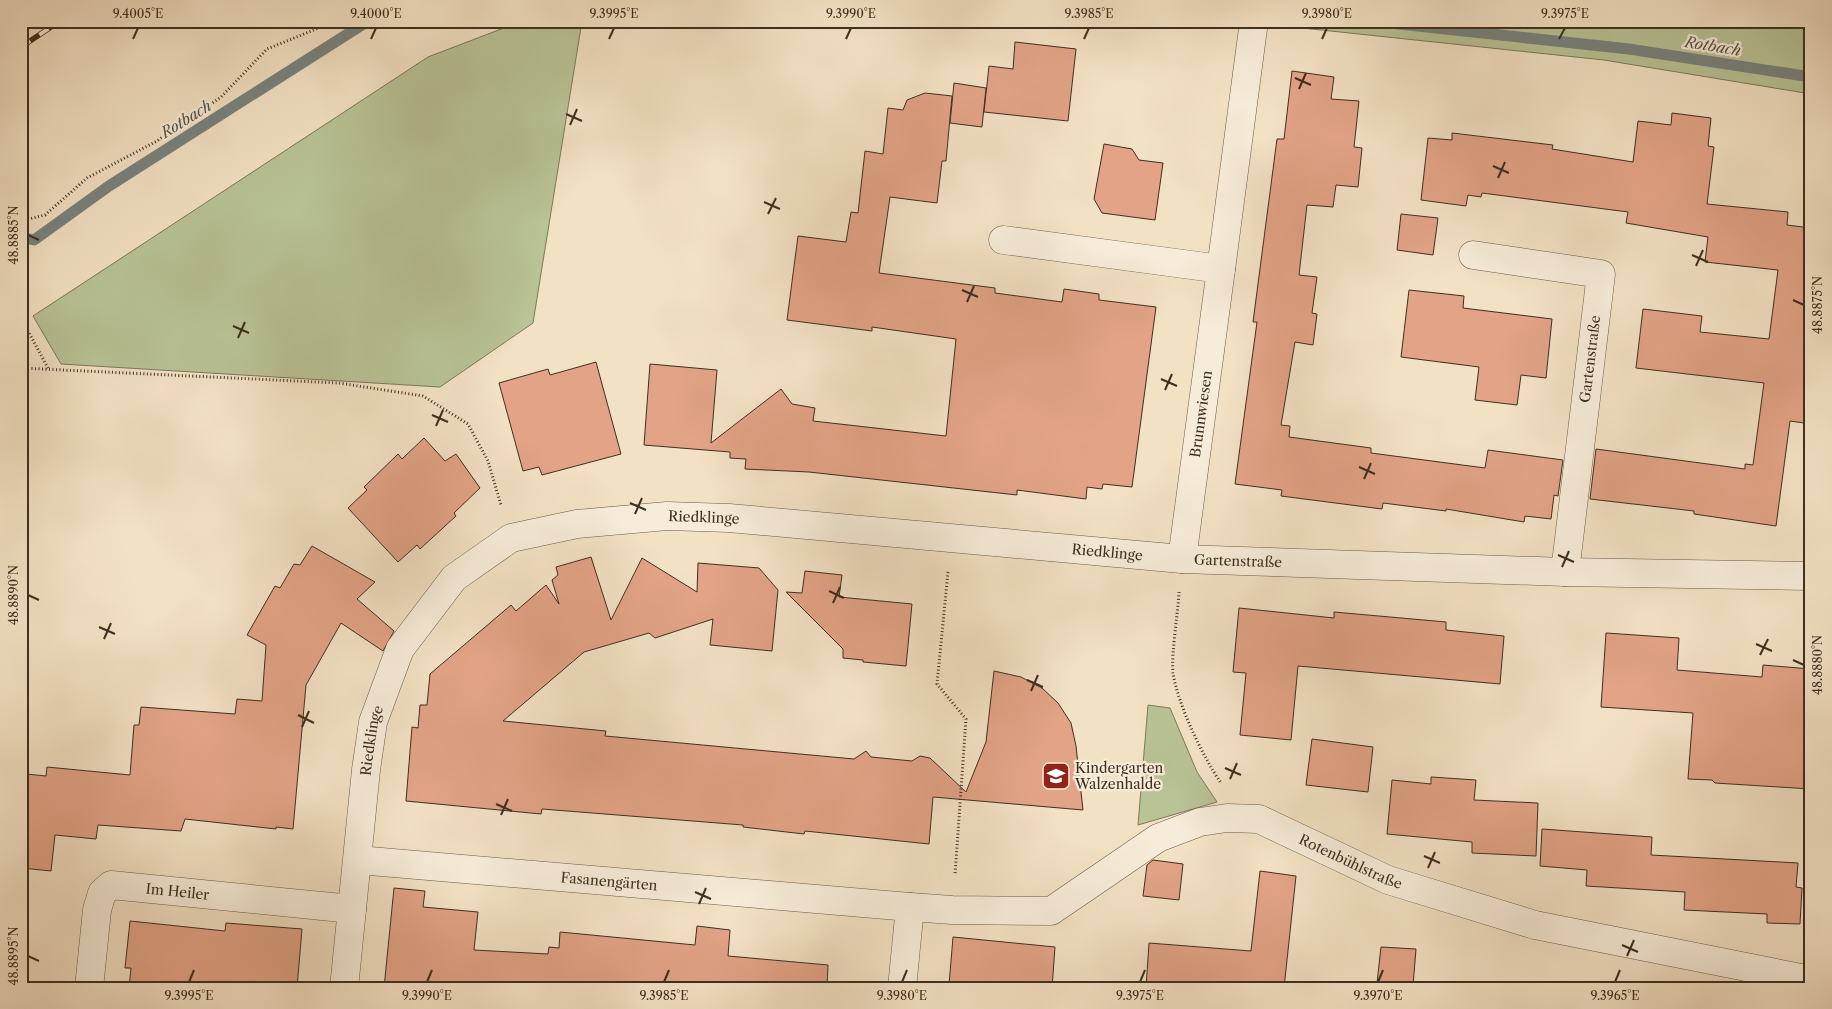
<svg xmlns="http://www.w3.org/2000/svg" width="1832" height="1009" font-family="'Libre Caslon Text',serif">
	<style>
		.green { fill: #b8c396; stroke: #7c795c }
		.lines { fill: none; stroke-linecap: round; stroke-linejoin: round }
		.stream { stroke: #78837f; stroke-width: 11 }
		.building { fill: #e2a386; stroke: #3f2f21 }
		.street-casing { stroke: #6c5c4a; stroke-width: 29 }
		.path { stroke: #3f2f21; stroke-width: 3; stroke-dasharray: 1 2.5; stroke-linecap: butt }
		.street { stroke: #f7ecd9; stroke-width: 28 }
		.rail-casing { stroke: #3f2f21; stroke-width: 5.5 }
		.rail { stroke: #f7ecd9; stroke-width: 4; stroke-dasharray: 11; stroke-linecap: butt }
		.ticks { fill: none; stroke: #3f2f21; stroke-width: 2 }
		.labels { text-anchor: middle; dominant-baseline: central; stroke-width: 4.5; stroke-linejoin: round; paint-order: stroke }
		.street-label { font-size: 14px; fill: #3f2f21; stroke: #f7ecd9 }
		.poi-label { font-size: 14px; fill: #3f2f21; stroke: #f7ecd9; text-anchor: start }
		.water-label { font-size: 15px; font-style: italic; fill: #575248; stroke: #f7ecd9 }
		.neatline { fill: none; stroke: #3f2f21; stroke-width: 2 }
		.ticks-label { font-size: 12px; text-anchor: middle; fill: #3f2f21 }
	</style>
	<rect width="100%" height="100%" fill="#f3e1c4"/>
	<filter id="stains"><feTurbulence type="fractalNoise" baseFrequency=".004" numOctaves="4"/><feColorMatrix values="0 0 0 0 .2 0 0 0 0 .09 0 0 0 0 .02 0 0 0 .5 -.17"/></filter>
	<radialGradient id="worn" r=".72"><stop offset=".6" stop-color="#630" stop-opacity="0"/><stop offset="1" stop-color="#630" stop-opacity=".3"/></radialGradient>
	<path class="green" d="M 522,21 L 582,21 L 533,323 L 440,387 L 61,364 L 33,316 L 428,57 Z
		M 1236,21 L 1811,21 L 1811,94 L 1604,60 Z
		M 1148,705 L 1170,708 L 1197,772 L 1217,802 L 1138,825 Z"/>
	<g class="lines">
		<path class="stream" d="M 1371,21 L 1629,49 L 1811,77
			M 21,237 L 34,240 L 109,186 L 368,21"/>
	</g>
	<path class="building" d="M 1015,42 L 1076,49 L 1068,121 L 984,112 L 989,66 L 1013,69 Z
		M 1292,71 L 1334,77 L 1331,99 L 1359,101 L 1354,147 L 1362,148 L 1358,187 L 1336,185 L 1333,207 L 1307,205 L 1299,275 L 1317,277 L 1312,313 L 1317,314 L 1313,345 L 1295,342 L 1281,425 L 1290,426 L 1289,437 L 1371,448 L 1371,453 L 1485,468 L 1488,450 L 1563,460 L 1558,496 L 1554,495 L 1551,519 L 1525,516 L 1524,522 L 1446,509 L 1446,511 L 1383,503 L 1382,509 L 1281,496 L 1282,490 L 1235,484 L 1257,322 L 1253,322 L 1277,139 L 1284,139 Z
		M 954,83 L 986,88 L 982,127 L 950,123 Z
		M 925,93 L 952,96 L 946,161 L 942,161 L 937,203 L 890,197 L 879,273 L 995,288 L 995,293 L 1062,302 L 1064,289 L 1099,294 L 1099,300 L 1156,307 L 1132,487 L 1103,484 L 1102,489 L 1087,487 L 1086,499 L 1017,490 L 1017,495 L 809,472 L 745,469 L 746,459 L 730,458 L 730,452 L 644,445 L 650,364 L 717,370 L 711,443 L 781,389 L 792,404 L 815,408 L 813,421 L 946,436 L 956,339 L 872,327 L 872,331 L 787,320 L 798,236 L 846,242 L 851,212 L 858,213 L 865,151 L 883,154 L 888,108 L 903,110 L 907,100 Z
		M 1672,113 L 1711,118 L 1708,146 L 1714,147 L 1707,204 L 1788,212 L 1787,225 L 1811,228 L 1811,424 L 1790,421 L 1776,526 L 1694,514 L 1694,511 L 1590,499 L 1596,449 L 1745,469 L 1745,464 L 1753,465 L 1764,383 L 1636,368 L 1643,309 L 1702,316 L 1700,332 L 1769,339 L 1778,270 L 1705,262 L 1708,237 L 1626,223 L 1628,212 L 1482,193 L 1481,197 L 1468,195 L 1466,206 L 1421,200 L 1428,138 L 1452,140 L 1452,133 L 1553,145 L 1552,149 L 1633,162 L 1638,121 L 1671,125 Z
		M 1104,144 L 1132,149 L 1139,160 L 1163,163 L 1155,220 L 1102,213 L 1094,199 Z
		M 1401,214 L 1438,218 L 1433,255 L 1397,250 Z
		M 1409,290 L 1464,296 L 1463,308 L 1552,319 L 1546,378 L 1521,375 L 1517,405 L 1475,400 L 1479,367 L 1401,357 Z
		M 596,362 L 621,454 L 542,475 L 539,467 L 523,471 L 499,383 L 548,369 L 550,375 Z
		M 424,438 L 445,461 L 456,454 L 480,488 L 454,513 L 456,516 L 420,549 L 417,545 L 398,562 L 348,508 L 367,490 L 364,487 L 398,454 L 402,459 Z
		M 312,546 L 375,582 L 357,599 L 394,631 L 383,651 L 341,623 L 306,685 L 293,829 L 276,827 L 276,829 L 185,819 L 181,831 L 98,825 L 96,839 L 55,835 L 51,871 L 21,868 L 21,804 L 23,804 L 26,774 L 46,776 L 47,767 L 130,775 L 134,725 L 139,725 L 141,707 L 235,714 L 237,699 L 262,701 L 266,645 L 247,635 L 275,586 L 280,588 L 294,564 L 300,565 Z
		M 591,557 L 611,620 L 642,558 L 697,592 L 698,563 L 759,568 L 778,590 L 772,651 L 710,645 L 713,619 L 655,638 L 649,633 L 584,652 L 503,721 L 606,731 L 605,736 L 854,759 L 866,751 L 871,757 L 912,761 L 920,756 L 930,758 L 966,792 L 986,742 L 994,671 L 1021,677 L 1042,688 L 1058,703 L 1071,723 L 1076,746 L 1083,810 L 933,797 L 929,844 L 805,831 L 804,834 L 743,827 L 743,825 L 542,809 L 541,814 L 406,801 L 412,727 L 418,728 L 420,705 L 427,705 L 430,674 L 511,605 L 516,611 L 546,585 L 559,604 L 552,580 L 558,575 L 556,567 Z
		M 805,571 L 842,575 L 839,597 L 912,604 L 906,666 L 863,662 L 863,660 L 843,658 L 843,649 L 786,592 L 802,593 Z
		M 1239,608 L 1334,618 L 1334,612 L 1446,622 L 1446,630 L 1504,636 L 1500,684 L 1298,666 L 1291,740 L 1240,735 L 1246,673 L 1233,672 Z
		M 1606,633 L 1679,638 L 1677,670 L 1762,677 L 1763,665 L 1811,669 L 1811,789 L 1715,783 L 1712,780 L 1688,779 L 1693,713 L 1601,707 Z
		M 1312,739 L 1373,747 L 1368,792 L 1306,785 Z
		M 1431,777 L 1476,780 L 1474,800 L 1538,803 L 1536,856 L 1472,853 L 1472,842 L 1387,834 L 1392,780 L 1431,784 Z
		M 1542,829 L 1652,837 L 1651,855 L 1798,863 L 1796,887 L 1802,888 L 1800,924 L 1767,923 L 1767,914 L 1684,910 L 1685,892 L 1586,886 L 1587,870 L 1540,866 Z
		M 1153,860 L 1183,864 L 1179,900 L 1143,896 L 1147,865 Z
		M 1260,871 L 1296,876 L 1284,988 L 1146,988 L 1149,943 L 1251,951 Z
		M 394,888 L 425,891 L 423,907 L 478,912 L 474,950 L 548,954 L 549,947 L 559,948 L 560,932 L 695,945 L 697,926 L 730,930 L 728,956 L 828,965 L 827,988 L 384,988 Z
		M 130,921 L 225,931 L 226,923 L 302,929 L 297,988 L 129,988 L 131,968 L 125,968 Z
		M 953,937 L 1055,947 L 1052,988 L 959,988 L 959,985 L 949,985 Z
		M 1381,947 L 1416,949 L 1413,986 L 1377,983 Z"/>
	<g class="lines">
		<g class="street-casing">
			<g id="street">
				<path d="M 1003,240 L 1221,269 L 1182,559"/>
				<path d="M 1473,255 L 1601,274 L 1565,572"/>
				<path d="M 1221,269 L 1254,21"/>
				<path id="s1" d="M 358,860 L 910,907 L 952,910 L 1051,911 L 1158,838 L 1200,822 L 1227,818 L 1259,819 L 1388,880 L 1535,925 L 1811,980"/>
				<path id="s2" d="M 89,988 L 97,910 L 102,893 L 111,885 L 352,909"/>
				<path id="s3" d="M 344,988 L 366,770 L 373,722 L 400,649 L 454,578 L 511,538 L 577,524 L 667,516 L 729,518 L 1182,559 L 1565,572 L 1811,576"/>
				<path d="M 902,988 L 910,907"/>
			</g>
		</g>
		<path class="path" d="M 1052,21 L 1079,24
			M 21,221 L 45,215 L 87,178 L 157,141 L 221,97 L 267,49 L 336,21
			M 21,318 L 48,368
			M 21,368 L 339,383 L 423,396 L 468,424 L 488,461 L 501,505
			M 948,572 L 937,684 L 966,719 L 955,875
			M 1179,592 C 1178,614 1171,654 1173,673 C 1178,705 1203,757 1221,783"/>
		<use href="#street" class="street"/>
		<g class="rail-casing">
			<path id="rail" d="M 21,47 L 60,21"/>
		</g>
		<use href="#rail" class="rail"/>
	</g>
	<path class="ticks" d="M 133,39 L 138,28M 371,39 L 376,28M 609,39 L 614,28M 846,39 L 851,28M 1084,39 L 1089,28M 1322,39 L 1327,28M 1559,39 L 1565,28M 1295,78 L 1311,85M 1299,89 L 1306,73M 566,114 L 582,121M 570,125 L 577,109M 1493,166 L 1509,173M 1498,178 L 1505,162M 764,202 L 780,209M 768,214 L 776,198M 28,235 L 39,240M 1692,255 L 1708,262M 1696,266 L 1703,250M 962,290 L 978,297M 1793,300 L 1804,305M 967,302 L 974,286M 233,326 L 249,333M 238,338 L 245,322M 1161,379 L 1177,386M 1165,390 L 1172,374M 432,415 L 448,422M 436,426 L 443,410M 1359,467 L 1375,474M 1364,479 L 1371,463M 630,503 L 646,510M 635,514 L 642,498M 1558,555 L 1574,562M 1562,567 L 1569,551M 829,591 L 844,598M 28,595 L 39,600M 833,603 L 840,587M 99,627 L 115,634M 104,639 L 111,623M 1756,644 L 1772,651M 1760,655 L 1768,639M 1793,660 L 1804,665M 1027,680 L 1043,687M 1031,691 L 1038,675M 298,715 L 314,723M 302,727 L 309,711M 1225,768 L 1241,775M 1230,779 L 1237,763M 496,804 L 512,811M 501,815 L 508,799M 1424,856 L 1440,863M 1428,868 L 1435,852M 695,892 L 711,899M 699,904 L 706,888M 1622,945 L 1638,952M 28,956 L 39,961M 1627,956 L 1634,940M 189,982 L 194,970M 427,982 L 432,970M 664,982 L 669,970M 902,982 L 907,970M 1140,982 L 1145,970M 1378,982 L 1383,970M 1615,982 L 1620,970"/>
	<defs>
		<g id="school-square" transform="scale(1.4375)"><rect x="-9" y="-9" width="18" height="18" rx="4" fill="#8f2418" stroke="#f7ecd9"/><path d="M0-5L7-2L0 1L-7-2ZM-4 1L0 2.5L4 1V4Q0 6-4 4Z" fill="#fff"/></g>
	</defs>
	<g fill-rule="evenodd">
		<use href="#school-square" x="1056" y="776"/>
	</g>
	<g class="labels">
		<g class="street-label">
			<text transform="translate(1590 359) rotate(-83)">Gartenstraße</text>
			<text transform="translate(1201 414) rotate(-82)">Brunnwiesen</text>
			<text stroke="none"><textPath href="#s3" startOffset="699">Riedklinge</textPath></text>
			<text stroke="none"><textPath href="#s3" startOffset="1104">Riedklinge</textPath></text>
			<text stroke="none"><textPath href="#s3" startOffset="1235">Gartenstraße</textPath></text>
			<text stroke="none"><textPath href="#s3" startOffset="249">Riedklinge</textPath></text>
			<text stroke="none"><textPath href="#s1" startOffset="1030">Rotenbühlstraße</textPath></text>
			<text stroke="none"><textPath href="#s1" startOffset="252">Fasanengärten</textPath></text>
			<text stroke="none"><textPath href="#s2" startOffset="175">Im Heiler</textPath></text>
		</g>
		<g class="poi-label">
			<text x="1075" y="768">Kindergarten<tspan x="1075" dy="16">Walzenhalde</tspan></text>
		</g>
		<g class="water-label">
			<text transform="translate(1713 46) rotate(9)">Rotbach</text>
			<text transform="translate(186 119) rotate(-32)">Rotbach</text>
		</g>
	</g>
	<rect width="1832" height="1009" fill="none" stroke="#f3e1c4" stroke-width="55"/>
	<rect x="28" y="28" width="1776" height="954" class="neatline"/>
	<g class="ticks-label">
		<text x="138" y="18">9.4005°E</text>
		<text x="376" y="18">9.4000°E</text>
		<text x="614" y="18">9.3995°E</text>
		<text x="851" y="18">9.3990°E</text>
		<text x="1089" y="18">9.3985°E</text>
		<text x="1327" y="18">9.3980°E</text>
		<text x="1565" y="18">9.3975°E</text>
		<text transform="translate(14 235) rotate(-90)" y="4">48.8885°N</text>
		<text transform="translate(1818 305) rotate(-90)" y="4">48.8875°N</text>
		<text transform="translate(14 595) rotate(-90)" y="4">48.8890°N</text>
		<text transform="translate(1818 665) rotate(-90)" y="4">48.8880°N</text>
		<text transform="translate(14 956) rotate(-90)" y="4">48.8895°N</text>
		<text x="189" y="1000">9.3995°E</text>
		<text x="427" y="1000">9.3990°E</text>
		<text x="664" y="1000">9.3985°E</text>
		<text x="902" y="1000">9.3980°E</text>
		<text x="1140" y="1000">9.3975°E</text>
		<text x="1378" y="1000">9.3970°E</text>
		<text x="1615" y="1000">9.3965°E</text>
	</g>
	<rect width="100%" height="100%" filter="url(#stains)"/>
	<rect width="100%" height="100%" fill="url(#worn)"/>
</svg>
